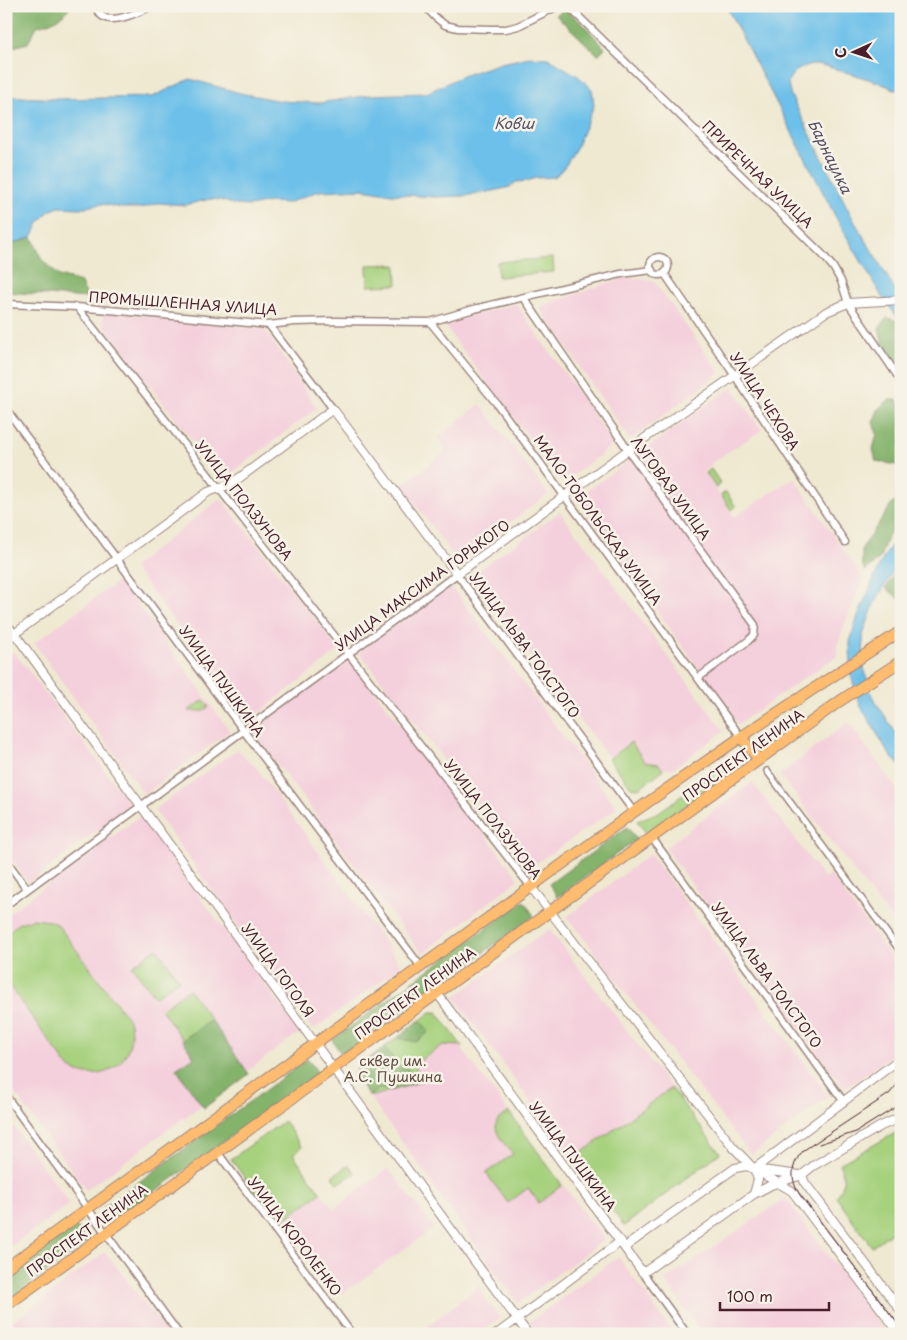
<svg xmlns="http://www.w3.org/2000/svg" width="907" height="1340" font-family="'Playpen Sans',sans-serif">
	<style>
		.built { fill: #f4cfdc }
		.green { fill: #a6d17d; stroke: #787854 }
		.forest { fill: #84b36c; stroke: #67694c }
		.water { fill: #6cc0e9; stroke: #5b708a }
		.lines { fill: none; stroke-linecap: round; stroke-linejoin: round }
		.pedestrian-casing { stroke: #9c847e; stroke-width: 8 }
		.minor-casing { stroke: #9c847e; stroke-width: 9 }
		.tertiary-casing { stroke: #9c847e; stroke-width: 10 }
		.primary-casing { stroke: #9c847e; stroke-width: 12 }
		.pedestrian { stroke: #fff; stroke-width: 5 }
		.minor { stroke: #fff; stroke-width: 6 }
		.tertiary { stroke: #fff; stroke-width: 8 }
		.primary { stroke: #febc70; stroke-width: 10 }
		.tram { stroke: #4a1f2b; stroke-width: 1 }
		.labels { text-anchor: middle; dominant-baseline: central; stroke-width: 5; stroke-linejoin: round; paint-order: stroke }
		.street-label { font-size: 14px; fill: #4a1f2b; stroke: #f7f3e8 }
		.park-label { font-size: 14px; fill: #614c40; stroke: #f7f3e8 }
		.water-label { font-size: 15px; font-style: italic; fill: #544f64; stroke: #f7f3e8 }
	</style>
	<rect width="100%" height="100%" fill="#f7f3e8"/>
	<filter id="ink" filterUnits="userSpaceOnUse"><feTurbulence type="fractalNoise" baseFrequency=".02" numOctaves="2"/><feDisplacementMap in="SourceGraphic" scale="10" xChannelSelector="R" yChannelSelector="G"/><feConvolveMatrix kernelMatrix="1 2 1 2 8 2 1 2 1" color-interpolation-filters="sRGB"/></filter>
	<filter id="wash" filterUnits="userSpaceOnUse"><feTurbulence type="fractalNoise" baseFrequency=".0096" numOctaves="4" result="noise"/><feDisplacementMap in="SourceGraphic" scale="20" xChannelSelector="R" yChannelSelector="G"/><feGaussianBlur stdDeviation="1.12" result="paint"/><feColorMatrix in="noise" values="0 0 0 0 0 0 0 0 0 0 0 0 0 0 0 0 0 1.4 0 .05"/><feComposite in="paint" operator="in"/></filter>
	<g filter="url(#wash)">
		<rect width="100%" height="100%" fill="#efe9d1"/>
		<path class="built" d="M 625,277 L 654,281 L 720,373 L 630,440 L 539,307 Z
			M 516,304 L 614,444 L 563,483 L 448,331 L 447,324 L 453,320 Z
			M 103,311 L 264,329 L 317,408 L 225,478 L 211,465 L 104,326 Z
			M 732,387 L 762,430 L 711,463 L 712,465 L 704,471 L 734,517 L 794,478 L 863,578 L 837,645 L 838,655 L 738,724 L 577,498 Z
			M 480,404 L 548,494 L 458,562 L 402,486 L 447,451 L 438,438 Z
			M 221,498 L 339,650 L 249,721 L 133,567 Z
			M 560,512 L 724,731 L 675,767 L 663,770 L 639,788 L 631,787 L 470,576 Z
			M 120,580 L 230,731 L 144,794 L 34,643 Z
			M 450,585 L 617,808 L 529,868 L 359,652 Z
			M 14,652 L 131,805 L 28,883 L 6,851 L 6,657 Z
			M 348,657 L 519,879 L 422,954 L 252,731 Z
			M 848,722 L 901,795 L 901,932 L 780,775 Z
			M 238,749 L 248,761 L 255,766 L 402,966 L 313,1030 L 154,810 Z
			M 752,782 L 824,878 L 830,874 L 901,971 L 901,1049 L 844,1089 L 665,848 Z
			M 140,816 L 300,1032 L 86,1190 L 6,1081 L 6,915 Z
			M 650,854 L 828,1096 L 751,1155 L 567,917 Z
			M 549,929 L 671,1088 L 573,1159 L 454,997 Z
			M 443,1045 L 462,1046 L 464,1052 L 604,1240 L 518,1303 L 369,1096 L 374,1096 L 424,1080 L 414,1065 Z
			M 6,1116 L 70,1204 L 6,1250 Z
			M 388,1168 L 434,1228 L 342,1294 L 286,1218 L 321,1193 L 334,1209 Z
			M 786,1198 L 886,1334 L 703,1334 L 665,1280 Z
			M 105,1252 L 168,1334 L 6,1334 L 6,1327 Z
			M 618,1257 L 674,1334 L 539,1334 L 530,1322 Z
			M 479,1286 L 481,1293 L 500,1318 L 479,1334 L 418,1334 Z"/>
		<path class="green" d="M 553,258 L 554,272 L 498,277 L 497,262 Z
			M 390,264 L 390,265 L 396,265 L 397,285 L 368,286 L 367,265 Z
			M 711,469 L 721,484 L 716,488 L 706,473 Z
			M 726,492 L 736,507 L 731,510 L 721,495 Z
			M 204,700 L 209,707 L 203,711 L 188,711 Z
			M 631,742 L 645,762 L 659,764 L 663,770 L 639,788 L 631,787 L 609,759 Z
			M 731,760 L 736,768 L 647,834 L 637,821 L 659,812 Z
			M 33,919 L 50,921 L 57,924 L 129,1020 C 140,1059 103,1089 68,1067 L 6,981 L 6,934 L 19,923 Z
			M 157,948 L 179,980 L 155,997 L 132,966 Z
			M 189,989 L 211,1020 L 183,1040 L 161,1009 Z
			M 431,1012 L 437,1012 L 462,1046 L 443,1045 L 414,1065 L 424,1080 L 374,1096 L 369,1096 L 355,1076 L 357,1068 Z
			M 671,1088 L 720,1153 L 624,1226 L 573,1159 Z
			M 509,1112 L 562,1185 L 539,1203 L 528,1188 L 508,1203 L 486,1173 L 513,1154 C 507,1146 490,1131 498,1120 C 501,1117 506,1115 509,1112 Z
			M 284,1121 L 302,1147 L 293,1154 L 321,1193 L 278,1224 L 231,1159 Z
			M 901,1130 L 901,1225 L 872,1247 L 836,1197 C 845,1187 845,1175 839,1164 Z
			M 349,1165 L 355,1173 L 338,1184 L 332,1176 Z"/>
		<path class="forest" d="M 6,6 L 71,6 C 62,18 51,23 37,26 L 28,43 L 13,47 L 6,45 Z
			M 565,9 L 583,24 L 605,48 L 598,55 L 556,15 Z
			M 32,237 L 42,260 L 59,276 L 80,282 L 88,298 L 6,292 L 6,246 Z
			M 887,318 L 896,320 L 901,327 L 901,375 C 889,359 882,348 879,328 Z
			M 889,400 L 897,400 L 901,405 L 901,469 L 896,465 L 876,461 L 873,449 L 877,434 L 873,422 L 879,408 Z
			M 901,498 L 901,513 L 886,540 L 880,558 L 865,571 L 862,564 L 862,548 L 892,504 Z
			M 901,564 L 901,600 L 886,588 Z
			M 627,827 L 637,839 L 558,897 L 549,884 Z
			M 524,901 L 534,916 L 342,1055 L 332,1040 Z
			M 211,1020 L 249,1074 L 204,1108 L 176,1069 L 194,1057 L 183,1040 Z
			M 420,1020 L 429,1032 L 416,1042 L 397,1038 Z
			M 385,1047 L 401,1069 L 406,1067 L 416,1083 L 394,1090 L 379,1089 L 369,1096 L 355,1076 L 357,1068 Z
			M 308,1059 L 318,1073 L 113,1222 L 103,1208 Z
			M 76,1226 L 87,1242 L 6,1302 L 6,1277 Z"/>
		<path class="water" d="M 726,6 L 901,6 L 901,87 L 897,90 L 875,81 L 819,64 C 808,65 791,69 788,83 C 788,87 790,92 791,96 L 853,219 L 896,291 L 901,301 L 901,322 L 881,295 L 840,225 Z
			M 530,57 L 548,58 L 578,76 L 592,89 L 594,106 L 576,148 L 566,165 L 555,177 L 535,178 L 528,181 L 516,182 L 510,187 L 493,191 L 463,196 L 435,197 L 392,194 L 364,189 L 318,191 L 288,203 L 269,202 L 250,206 L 236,205 L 220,200 L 210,199 L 185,205 L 159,203 L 141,208 L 123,208 L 102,204 L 80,208 L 59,207 L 49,211 L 39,223 L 32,237 L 6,246 L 6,96 L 57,99 L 152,97 L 190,79 L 240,93 L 281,101 L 319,103 L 370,95 L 427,93 L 462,76 L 501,63 Z
			M 901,530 L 901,558 L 874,604 L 863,635 L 864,668 L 872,696 L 901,741 L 901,766 L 891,757 L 860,705 L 851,675 L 850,642 L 858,616 L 881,562 Z"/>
	</g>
	<g filter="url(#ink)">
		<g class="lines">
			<g class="pedestrian-casing">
				<path id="pedestrian" d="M 767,771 L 901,952"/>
			</g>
			<g class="minor-casing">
				<path id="minor" d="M 95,6 C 97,9 99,14 102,16 C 113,25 141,11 152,6
					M 425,6 L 435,17 L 445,25 L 458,28 L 491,29 L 506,29 L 518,26 L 558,6
					M 568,6 L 823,255 L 833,267 L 841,281 L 848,303 L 901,381
					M650 266a9 9 0 1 1 18 0a9 9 0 1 1-18 0Z
					M 664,273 L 735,376 L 845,542
					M 524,298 L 628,450 L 755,625 L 754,635 L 748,641 L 698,678
					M 6,304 L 77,307 L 269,325 L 294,322 L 336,321 L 430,322 L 474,309 L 621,274 L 652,270
					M 77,307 L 531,887
					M 430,322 L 497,404 L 741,737
					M 269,325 L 333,409
					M 6,409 L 249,738 L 421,967
					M 6,622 L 15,634
					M 652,838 L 844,1102
					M 6,860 L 27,889
					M 6,905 L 457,574 L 634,812
					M 6,1096 L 179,1334
					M 218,1153 L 352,1334
					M 643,1273 L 687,1334"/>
			</g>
			<g class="tertiary-casing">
				<path id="tertiary" d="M 15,634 L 528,1334
					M 6,640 L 208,492 L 231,484 L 333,409 L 457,574 L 628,450 L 826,312 L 848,303 L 901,300
					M 531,887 L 733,1147 L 754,1169 L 792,1191 L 900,1334
					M 437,993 L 643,1273 L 754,1194 L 771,1185 L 802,1175 L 813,1166 L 881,1126 L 901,1117
					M 754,1169 L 901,1058
					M 802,1175 L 805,1183 L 901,1311
					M 754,1194 L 758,1179 L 754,1169
					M 625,1247 L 735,1168 L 747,1166 L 754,1169 L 800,1175
					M 497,1334 L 621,1241"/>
			</g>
			<g class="primary-casing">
				<path id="primary" d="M 741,737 L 759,760
					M 6,1268 L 634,812 L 741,737 L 901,631
					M 6,1306 L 840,701 L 901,661"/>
			</g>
			<use href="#pedestrian" class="pedestrian"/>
			<use href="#minor" class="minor"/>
			<use href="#tertiary" class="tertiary"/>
			<use href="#primary" class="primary"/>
			<path class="tram" d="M 901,1080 L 889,1094 L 804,1150 C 790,1164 790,1180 800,1195 L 901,1328
				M 819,1144 L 856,1132 L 901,1104"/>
		</g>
	</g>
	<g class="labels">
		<g class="street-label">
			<text transform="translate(758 174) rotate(44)">ПРИРЕЧНАЯ УЛИЦА</text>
			<text transform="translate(183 303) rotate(4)">ПРОМЫШЛЕННАЯ УЛИЦА</text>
			<text transform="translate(765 401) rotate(57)">УЛИЦА ЧЕХОВА</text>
			<text transform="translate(671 488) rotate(54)">ЛУГОВАЯ УЛИЦА</text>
			<text transform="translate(244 500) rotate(52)">УЛИЦА ПОЛЗУНОВА</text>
			<text transform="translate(598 520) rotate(54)">МАЛО-ТОБОЛЬСКАЯ УЛИЦА</text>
			<text transform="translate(422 585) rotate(-36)">УЛИЦА МАКСИМА ГОРЬКОГО</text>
			<text transform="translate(525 645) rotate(54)">УЛИЦА ЛЬВА ТОЛСТОГО</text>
			<text transform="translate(222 681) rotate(54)">УЛИЦА ПУШКИНА</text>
			<text transform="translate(743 755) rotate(-36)">ПРОСПЕКТ ЛЕНИНА</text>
			<text transform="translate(493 819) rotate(52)">УЛИЦА ПОЛЗУНОВА</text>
			<text transform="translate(278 970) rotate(54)">УЛИЦА ГОГОЛЯ</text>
			<text transform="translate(767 975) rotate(54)">УЛИЦА ЛЬВА ТОЛСТОГО</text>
			<text transform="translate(415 993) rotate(-36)">ПРОСПЕКТ ЛЕНИНА</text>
			<text transform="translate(573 1156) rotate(53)">УЛИЦА ПУШКИНА</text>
			<text transform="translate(87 1230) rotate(-36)">ПРОСПЕКТ ЛЕНИНА</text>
			<text transform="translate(295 1236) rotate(53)">УЛИЦА КОРОЛЕНКО</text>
		</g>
		<g class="park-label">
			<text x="393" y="1060">сквер им.<tspan x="393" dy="16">А.С. Пушкина</tspan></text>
		</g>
		<g class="water-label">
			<text x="514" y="122">Ковш</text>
			<text transform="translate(831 156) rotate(64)">Барнаулка</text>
		</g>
	</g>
	<rect width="907" height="1340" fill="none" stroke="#f7f3e8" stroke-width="25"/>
	<g transform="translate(854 52) rotate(267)" stroke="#f7f3e8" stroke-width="4" paint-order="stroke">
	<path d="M0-4L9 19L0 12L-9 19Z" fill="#4a1f2b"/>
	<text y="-8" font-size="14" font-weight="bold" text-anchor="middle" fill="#4a1f2b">С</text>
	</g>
	<path d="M720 1302v8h109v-8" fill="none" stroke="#4a1f2b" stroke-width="2.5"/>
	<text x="727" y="1302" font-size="15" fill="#4a1f2b" stroke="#f7f3e8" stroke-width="4" paint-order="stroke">100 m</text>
</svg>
